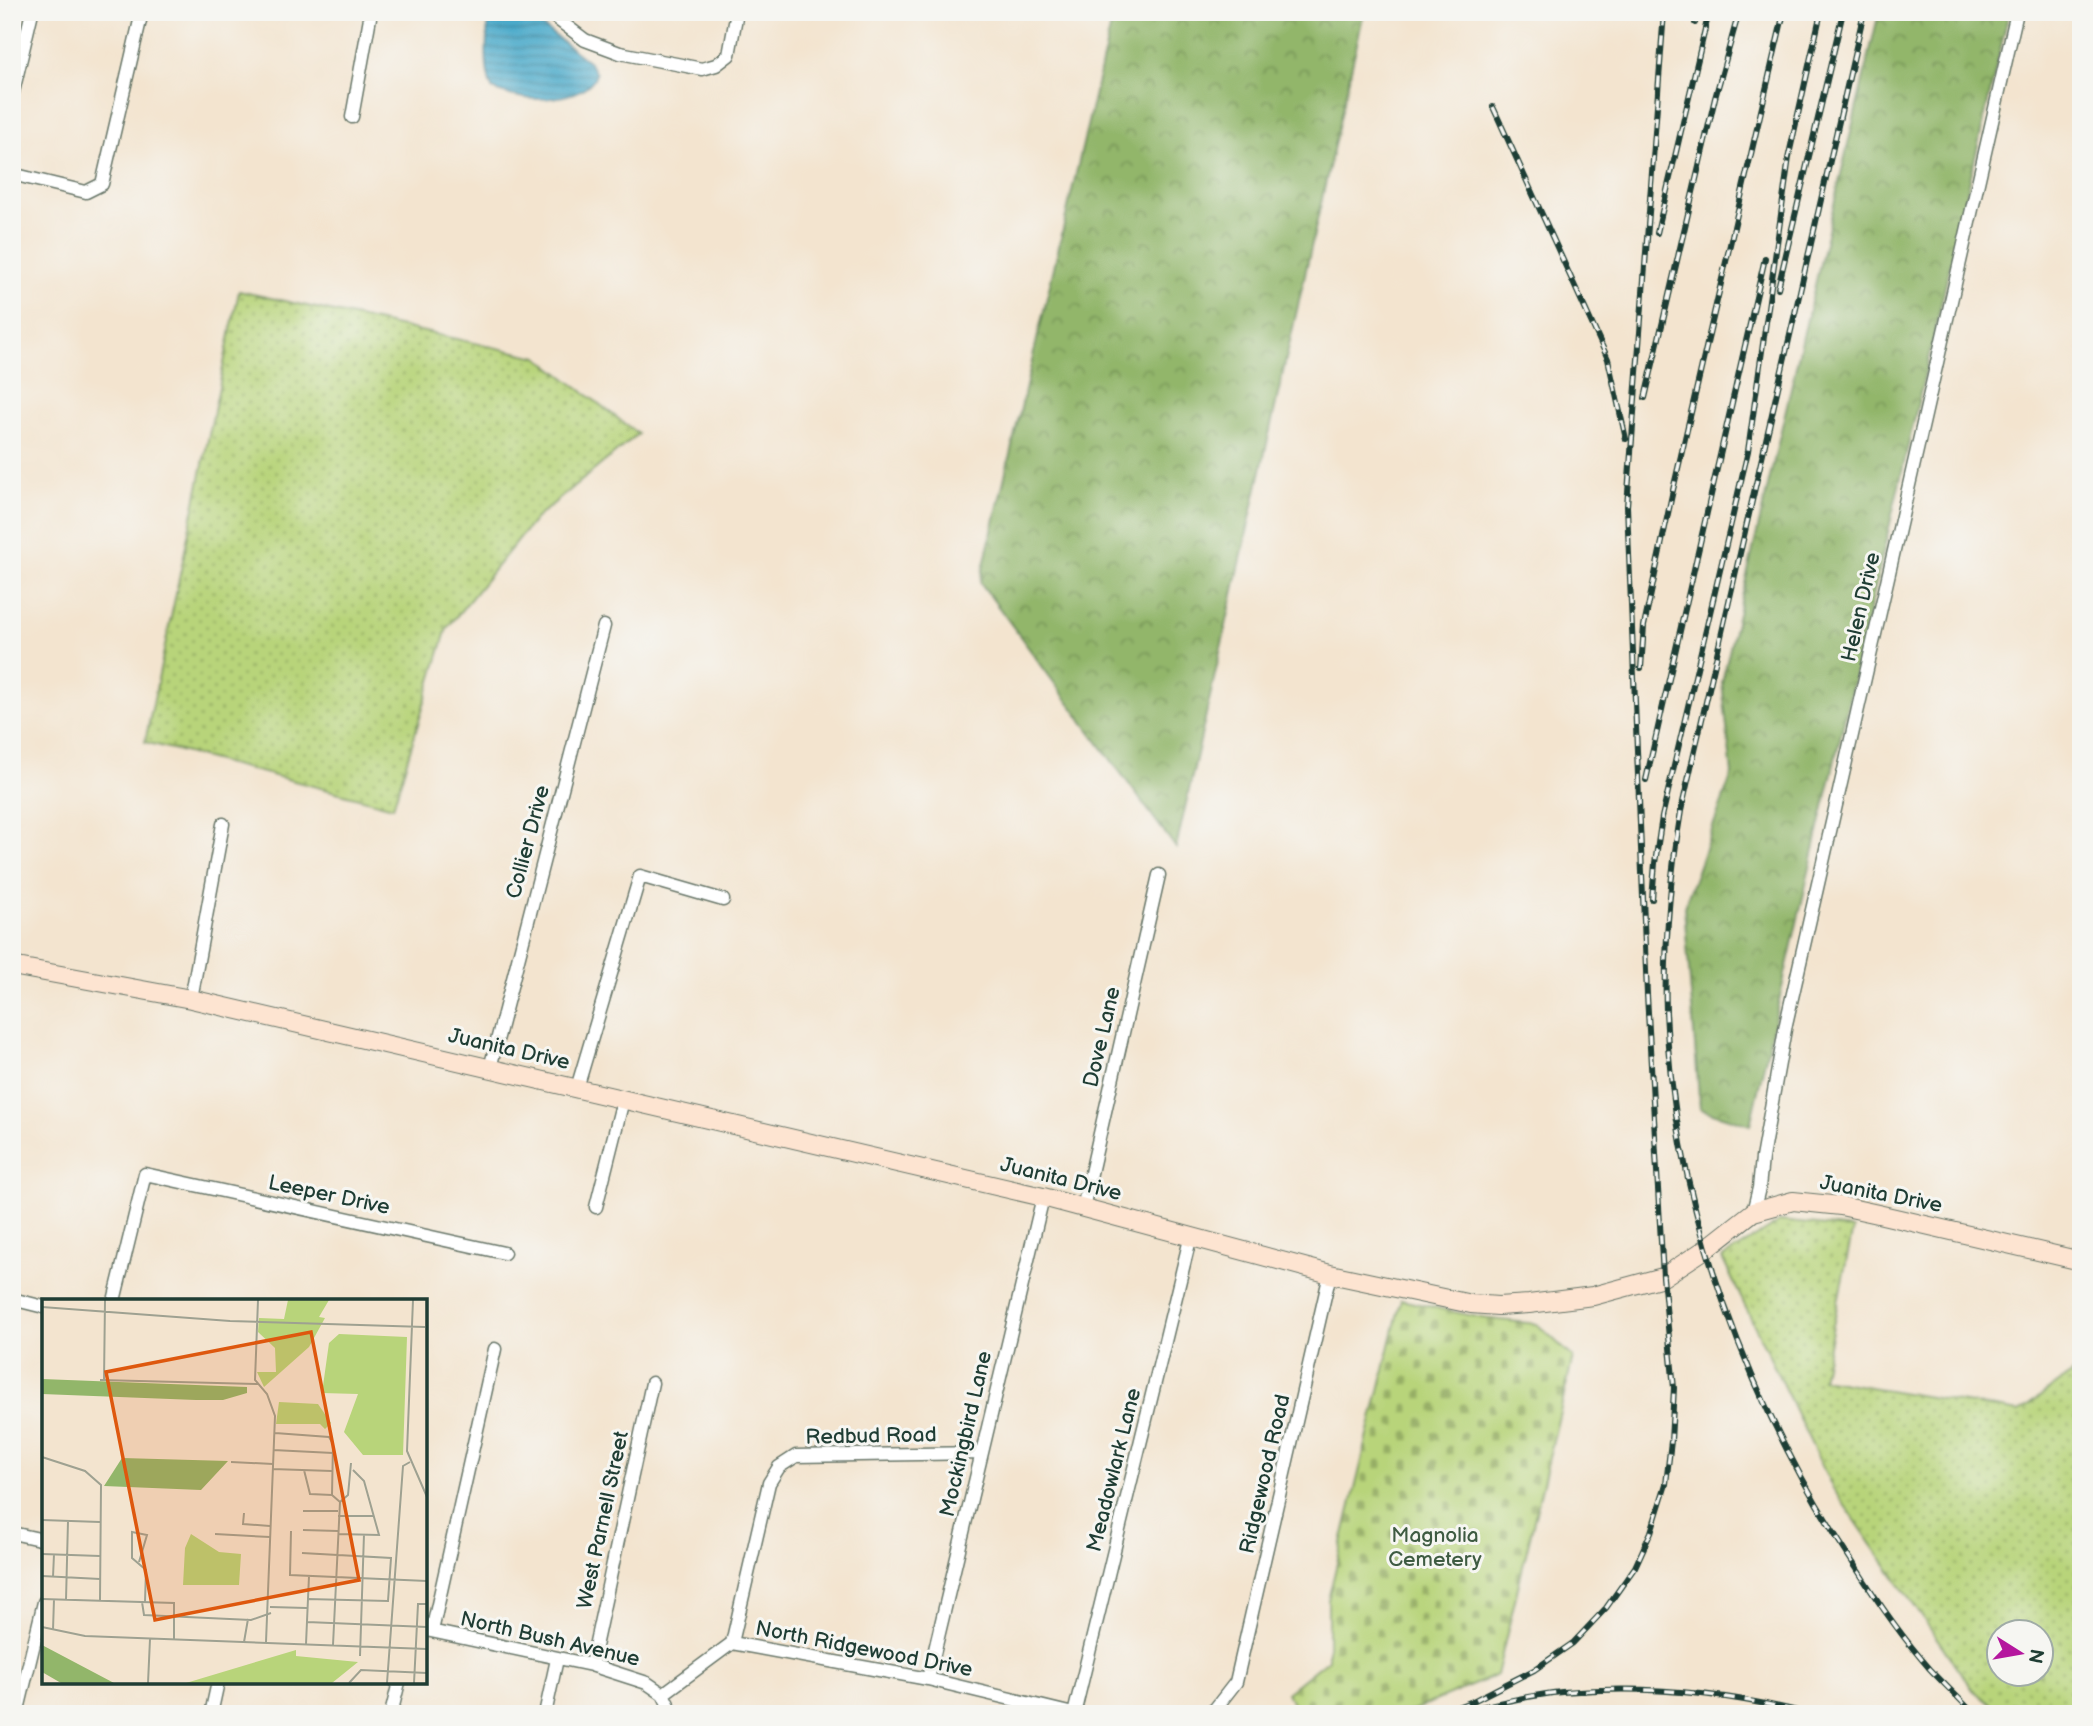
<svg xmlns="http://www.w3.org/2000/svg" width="2093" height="1726" font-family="'Balsamiq Sans',sans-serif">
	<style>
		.grass { fill: url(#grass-dots); stroke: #6c8857; stroke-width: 2; fill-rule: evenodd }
		.forest { fill: url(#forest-crowns); stroke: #587a4f; stroke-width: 2 }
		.cemetery { fill: url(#cemetery-stones); stroke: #6c8857; stroke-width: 2 }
		.water { fill: url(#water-rules); stroke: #36747f; stroke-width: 2 }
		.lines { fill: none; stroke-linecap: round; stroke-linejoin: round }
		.street-casing { stroke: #69776a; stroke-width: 15 }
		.secondary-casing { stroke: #69776a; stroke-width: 20 }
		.street { stroke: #fff; stroke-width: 12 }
		.secondary { stroke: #fde4d1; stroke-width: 18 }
		.rail-casing { stroke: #1f3d34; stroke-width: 6 }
		.rail { stroke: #f6f6f2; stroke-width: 3.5; stroke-dasharray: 10; stroke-linecap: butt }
		.labels { text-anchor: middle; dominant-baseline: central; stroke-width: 6; stroke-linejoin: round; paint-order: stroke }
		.street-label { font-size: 21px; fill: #1f3d34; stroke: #f6f6f2 }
		.park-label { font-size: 21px; fill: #3e5b42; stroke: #f6f6f2 }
		.inset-road { fill: none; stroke: #9ea191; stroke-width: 2 }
		.view { fill: #de580e; fill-opacity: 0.15; stroke: #de580e; stroke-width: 3.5 }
		.inset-edge { fill: none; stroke: #1f3d34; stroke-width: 3.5 }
	</style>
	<defs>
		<pattern id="grass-dots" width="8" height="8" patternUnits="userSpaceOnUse" patternTransform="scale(1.75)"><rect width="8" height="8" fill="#b8d47a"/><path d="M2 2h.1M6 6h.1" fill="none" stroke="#95ad65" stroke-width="1.8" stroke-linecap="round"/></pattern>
		<pattern id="forest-crowns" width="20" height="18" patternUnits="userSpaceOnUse" patternTransform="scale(1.75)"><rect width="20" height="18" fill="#92b66a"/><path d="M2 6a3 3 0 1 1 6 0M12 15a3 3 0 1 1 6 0" fill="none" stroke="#779558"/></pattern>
		<pattern id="cemetery-stones" width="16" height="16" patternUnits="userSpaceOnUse" patternTransform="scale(1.75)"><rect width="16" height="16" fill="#b8d47a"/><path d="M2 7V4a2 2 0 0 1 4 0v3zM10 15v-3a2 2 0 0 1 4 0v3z" fill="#95ad65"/></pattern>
		<pattern id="water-rules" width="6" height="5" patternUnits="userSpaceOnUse" patternTransform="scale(1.75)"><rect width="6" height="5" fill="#4caaca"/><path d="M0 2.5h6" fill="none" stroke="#3f8ca5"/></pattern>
	</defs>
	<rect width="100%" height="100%" fill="#f6f6f2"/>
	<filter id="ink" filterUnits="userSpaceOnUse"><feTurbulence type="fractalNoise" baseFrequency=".0143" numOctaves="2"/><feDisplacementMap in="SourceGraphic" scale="14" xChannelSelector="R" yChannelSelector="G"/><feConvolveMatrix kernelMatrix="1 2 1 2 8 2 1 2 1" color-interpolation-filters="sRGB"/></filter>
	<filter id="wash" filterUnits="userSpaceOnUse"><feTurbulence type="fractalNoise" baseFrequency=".00686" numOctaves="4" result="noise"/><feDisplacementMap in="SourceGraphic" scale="28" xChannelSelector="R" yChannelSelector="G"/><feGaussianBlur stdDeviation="1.57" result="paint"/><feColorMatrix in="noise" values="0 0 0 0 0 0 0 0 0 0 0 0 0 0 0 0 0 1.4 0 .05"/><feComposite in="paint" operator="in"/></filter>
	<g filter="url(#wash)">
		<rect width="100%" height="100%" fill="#f3e4cf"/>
		<path class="grass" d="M 239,291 L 538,357 L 638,434 L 535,519 L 447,628 L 393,807 L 145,742 Z
			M 1781,1221 L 1853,1229 L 1822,1379 L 2019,1412 L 2081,1367 L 2081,1714 L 2002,1714 L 1972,1689 L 1832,1487 L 1722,1258 ZM 1998,1632 L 2040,1632 L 2040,1674 L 1998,1674 Z"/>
		<path class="forest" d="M 1114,12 L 1364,12 L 1176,848 L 980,582 Z
			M 1879,12 L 2009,12 L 1750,1125 L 1700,1109 L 1684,907 L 1732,774 L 1722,682 Z"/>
		<path class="cemetery" d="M 1401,1300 L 1482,1318 L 1537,1324 L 1573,1357 L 1497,1675 L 1404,1714 L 1300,1714 L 1286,1693 L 1328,1659 L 1328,1600 Z"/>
		<path class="water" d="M 489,12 L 524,12 L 589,62 L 596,74 C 587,98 541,102 519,97 C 510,96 501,92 492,89 C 483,66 487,37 489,12 Z"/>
	</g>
	<g filter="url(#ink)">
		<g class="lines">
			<g class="street-casing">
				<path id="street" d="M 548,12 L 585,40 L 620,53 L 702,69 L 716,65 L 729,55 L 737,12
					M 12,96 L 32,12
					M 352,117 L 371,12
					M 12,174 L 86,192 L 102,184 L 142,12
					M 191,999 L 223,824
					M 490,1068 L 604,626
					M 577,1088 L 640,876 L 723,900
					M 596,1207 L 623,1100
					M 1083,1208 L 1159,875
					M 1753,1212 L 1759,1188 L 1762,1158 L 1786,1024 L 2017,12
					M 12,1299 L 44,1307
					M 114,1301 L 145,1174 L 504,1253
					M 12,1533 L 44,1540
					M 426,1630 L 591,1665 L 647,1683 L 663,1694 L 673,1714
					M 432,1631 L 495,1349
					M 732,1643 L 769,1483 L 779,1467 L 796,1456 L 981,1453
					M 591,1665 L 652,1383
					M 928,1679 L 1043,1197
					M 663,1694 L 732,1643 L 928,1679 L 1073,1714
					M 17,1714 L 44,1602
					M 211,1714 L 218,1682
					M 391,1714 L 399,1682
					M 545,1714 L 557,1659
					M 1074,1714 L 1191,1235
					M 1207,1714 L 1215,1709 L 1236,1682 L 1330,1274"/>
			</g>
			<g class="secondary-casing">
				<path id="secondary" d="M 12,966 L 191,999 L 1043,1197 L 1330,1274 L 1471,1304 L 1498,1306 L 1529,1304 L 1593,1296 L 1663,1277 L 1707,1248 L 1753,1212 L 1793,1201 L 1841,1206 L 1878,1214 L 2081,1261"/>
			</g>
			<use href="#street" class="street"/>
			<use href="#secondary" class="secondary"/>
			<g class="rail-casing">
				<path id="rail" d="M 1864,12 L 1681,811 C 1670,878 1664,944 1666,1012 C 1674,1208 1748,1404 1855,1566 C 1877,1601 1902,1637 1930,1669 C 1944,1684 1960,1699 1974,1714
					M 1695,23 L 1698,12
					M 1493,107 L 1608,359 L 1626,439
					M 1788,159 L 1821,12
					M 1657,233 L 1709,12
					M 1778,288 L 1843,12
					M 1645,398 L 1715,98 L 1739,12
					M 1641,668 L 1644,626 L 1673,490 L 1784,12
					M 1646,780 L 1765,258
					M 1652,899 L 1655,863 L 1662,817 L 1748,451 L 1790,150
					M 1467,1710 C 1498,1703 1530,1695 1562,1692 C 1645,1685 1729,1693 1809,1714
					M 1439,1714 L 1473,1701 L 1534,1670 L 1573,1643 L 1606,1608 L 1635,1567 L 1651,1532 L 1666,1484 L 1671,1441 L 1674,1388 L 1663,1277 L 1647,995 L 1627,506 L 1664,12"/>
			</g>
			<use href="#rail" class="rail"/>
		</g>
	</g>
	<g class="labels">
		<g class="street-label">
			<text transform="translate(1861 607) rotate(-77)">Helen Drive</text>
			<text transform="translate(528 842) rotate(-75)">Collier Drive</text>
			<text transform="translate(1102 1037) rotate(-77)">Dove Lane</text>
			<text transform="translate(509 1049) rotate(13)">Juanita Drive</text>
			<text transform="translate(1061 1179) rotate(14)">Juanita Drive</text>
			<text transform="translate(1881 1194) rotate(11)">Juanita Drive</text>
			<text transform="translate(329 1195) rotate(12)">Leeper Drive</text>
			<text transform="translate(966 1434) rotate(-77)">Mockingbird Lane</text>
			<text transform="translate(871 1436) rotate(-1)">Redbud Road</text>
			<text transform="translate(1114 1470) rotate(-76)">Meadowlark Lane</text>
			<text transform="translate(1265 1474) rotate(-77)">Ridgewood Road</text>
			<text transform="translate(603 1520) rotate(-78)">West Parnell Street</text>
			<text transform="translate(550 1639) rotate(13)">North Bush Avenue</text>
			<text transform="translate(864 1649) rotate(11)">North Ridgewood Drive</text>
		</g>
		<g class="park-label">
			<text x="1435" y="1535">Magnolia<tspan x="1435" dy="24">Cemetery</tspan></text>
		</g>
	</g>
	<g transform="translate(42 1299)">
		<rect width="385" height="385" fill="#f3e4cf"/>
		<path d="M 246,1 L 287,1 L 277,18 L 283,19 L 267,48 L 222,88 L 215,73 L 234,73 L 233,49 L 216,33 L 217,19 L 242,20 ZM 149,235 L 177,253 L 199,255 L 197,286 L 141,286 L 143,249 ZM 254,351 L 254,357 L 316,363 L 290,384 L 144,384 Z" fill="#b8d47a"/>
		<path d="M 0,80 L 205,88 L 205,94 L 181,101 L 154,101 L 0,95 ZM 80,159 L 186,162 L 159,191 L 62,187 ZM 0,346 L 72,384 L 19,384 L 0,373 Z" fill="#92b66a"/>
		<path d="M 297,35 L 365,38 L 361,156 L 321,156 L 302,133 L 316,95 L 280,94 L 287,44 ZM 237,103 L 276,105 L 289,124 L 283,130 L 278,125 L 234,125 Z" fill="#b8d47a"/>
		<path class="inset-road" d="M 216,1 L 213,81 L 225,95 L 233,117 L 224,343M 371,1 L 365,152 L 385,198M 0,8 L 188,22 L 383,28M 58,81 L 216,85M 62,82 L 63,1M 233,134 L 287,138 L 291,145 L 290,196 L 298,203M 231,151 L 291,154M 0,158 L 43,172 L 59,186 L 58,301M 189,163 L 231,165M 230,170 L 290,172M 262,171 L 268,195 L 290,196M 298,203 L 306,196 L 309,164M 261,212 L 296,212M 202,214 L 201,225 L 228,227M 296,217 L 331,217M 0,221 L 58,223M 261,231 L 296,232M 249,232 L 248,276 L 385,282M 173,235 L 228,238M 296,235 L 337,236 L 322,182 L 311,171M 260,254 L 349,259 L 346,302 L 265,300M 0,255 L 58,257M 97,263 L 105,236 L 90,233 L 90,259 L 104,271 L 103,303M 0,277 L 58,280M 11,278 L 12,255M 0,300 L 132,304 L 132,340M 24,301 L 26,222M 100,303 L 102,316 L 209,321 L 229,314M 228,308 L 265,309M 265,323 L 385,328M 0,328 L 43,337 L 385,350M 11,331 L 12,300M 202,343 L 206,320M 264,345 L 267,277M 291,346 L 298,203M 318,357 L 322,235M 106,384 L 108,340M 307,384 L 319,371 L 385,374M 345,384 L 361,167 L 368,163M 372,384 L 376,305 L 385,305"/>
		<path class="view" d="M 269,33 L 317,281 L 113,321 L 64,73 Z"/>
		<rect width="385" height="385" class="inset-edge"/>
	</g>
	<rect width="2093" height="1726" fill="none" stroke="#f6f6f2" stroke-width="42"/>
	<g transform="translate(2020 1653) rotate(101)"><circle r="33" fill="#f6f6f2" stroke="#a0aca6" stroke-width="2"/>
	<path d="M0-5L12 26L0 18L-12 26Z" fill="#b5179e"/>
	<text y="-10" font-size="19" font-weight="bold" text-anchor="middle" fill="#1f3d34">N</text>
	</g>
</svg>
